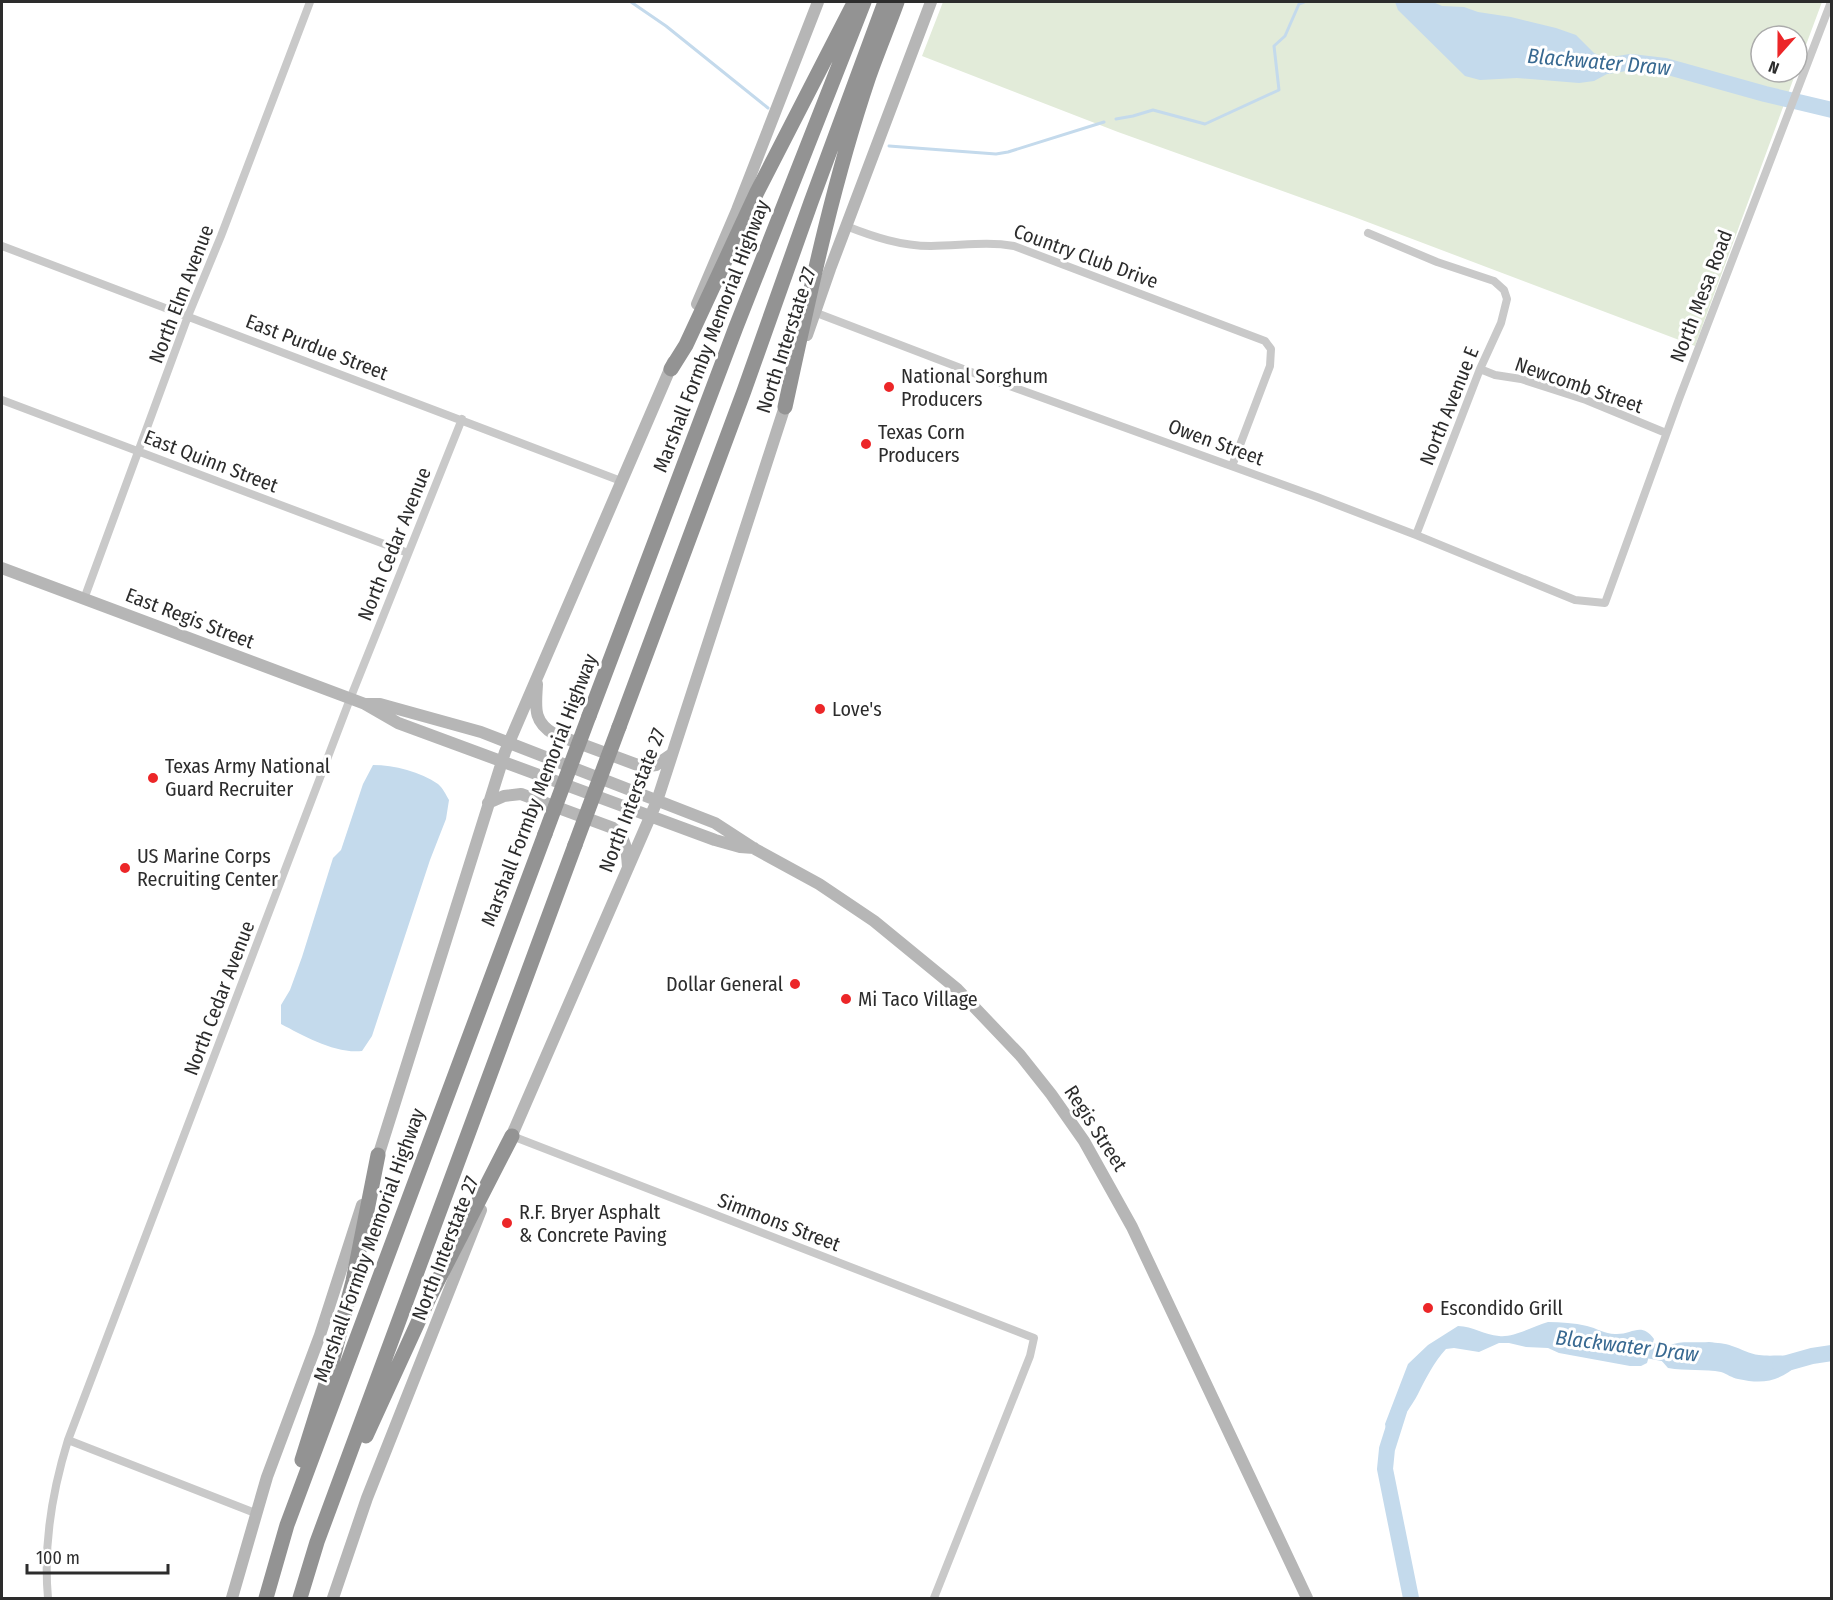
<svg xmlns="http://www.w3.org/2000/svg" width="1833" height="1600" font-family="'Fira Sans Condensed',sans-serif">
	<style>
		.green { fill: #e2ebd9 }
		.water { fill: #c4daec }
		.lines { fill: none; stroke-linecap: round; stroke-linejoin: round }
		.stream { stroke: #c4daec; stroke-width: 3 }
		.river { stroke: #c4daec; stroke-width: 16 }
		.minor { stroke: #c9c9c9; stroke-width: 8 }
		.secondary { stroke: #b6b6b6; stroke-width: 12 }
		.motorway { stroke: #939393; stroke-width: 15 }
		.motorway-bridge { stroke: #939393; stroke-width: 15 }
		.poi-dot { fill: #ec2628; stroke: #fff; stroke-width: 2 }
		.labels { text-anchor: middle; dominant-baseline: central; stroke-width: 6; stroke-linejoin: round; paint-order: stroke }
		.street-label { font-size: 20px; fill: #2c2c2c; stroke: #fff }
		.poi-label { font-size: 20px; fill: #2c2c2c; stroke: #fff; text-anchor: start }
		.water-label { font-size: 21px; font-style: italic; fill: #386991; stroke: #fff }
	</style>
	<rect width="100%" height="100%" fill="#fff"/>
	<path class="green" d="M 943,2 L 1822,2 L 1797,69 L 1797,36 L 1761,36 L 1761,72 L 1796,72 L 1695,346 L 1349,215 L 1118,132 L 922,56 Z"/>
	<path class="water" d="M 1395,2 L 1433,2 L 1442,6 L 1464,7 L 1478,12 L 1511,17 L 1556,28 L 1576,35 L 1594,53 L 1603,57 L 1608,64 L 1607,74 L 1594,81 L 1579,83 L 1517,78 L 1480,80 L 1465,76 L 1398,10 Z
		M 373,765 C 394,765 421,772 438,784 C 443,788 446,795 449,800 L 446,819 L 430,860 L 372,1036 L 362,1051 C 335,1054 304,1036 281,1024 L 281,1005 L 290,990 L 302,957 L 333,858 L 341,850 L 363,784 Z
		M 1548,1322 C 1561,1322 1574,1323 1587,1326 C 1596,1328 1605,1334 1615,1334 C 1632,1335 1641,1321 1654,1339 L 1647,1363 L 1641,1366 L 1630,1366 L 1559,1353 L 1548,1348 L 1526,1347 L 1509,1343 L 1499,1343 L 1479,1352 L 1454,1348 L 1446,1349 C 1434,1362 1426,1378 1418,1394 C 1412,1406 1401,1418 1398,1431 L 1392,1432 L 1386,1429 L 1385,1424 L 1408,1364 L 1428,1345 L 1458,1326 C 1473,1326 1484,1335 1499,1336 C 1513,1338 1534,1326 1548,1322 Z
		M 1709,1342 C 1717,1343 1725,1343 1732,1346 C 1742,1349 1749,1354 1759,1355 C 1771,1357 1790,1353 1800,1360 L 1800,1363 C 1780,1381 1765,1385 1738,1379 C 1732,1378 1727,1374 1721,1372 C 1706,1369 1685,1371 1668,1368 L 1661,1360 C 1663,1336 1691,1344 1709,1342 Z"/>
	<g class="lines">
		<path class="stream" d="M 631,2 L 666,26 L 768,108
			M 1116,119 L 1133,116 L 1153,110 L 1205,124 L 1279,90 L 1274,46 L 1285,36 L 1299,4 L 1304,2
			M 889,146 L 996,154 L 1008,152 L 1104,122"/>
		<path class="river" d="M 1586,64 L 1607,66 L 1631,62 L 1665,66 L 1765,94 L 1832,110
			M 1631,1347 L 1682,1357
			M 1780,1365 L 1812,1356 L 1832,1353
			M 1399,1411 L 1387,1449 L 1385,1469 L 1411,1598"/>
		<path class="minor" d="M 846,226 C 874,237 901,246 931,246 C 960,246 986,241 1014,246 L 1265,341 L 1271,349 L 1270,366 L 1232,466
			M 1368,233 L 1437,262 L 1494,281 L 1504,290 L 1507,299 L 1501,323 L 1480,369 L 1416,535
			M 2,246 L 621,481
			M 814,312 L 971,372 L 1317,497 L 1416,535 L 1575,600 L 1605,603 L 1679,399 L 1831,2
			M 1480,369 L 1495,375 L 1521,379 L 1586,400 L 1666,433
			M 2,400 L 408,553
			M 84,599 L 188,316 L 221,236 L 310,2
			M 512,1136 L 1034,1338 L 1030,1356 L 934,1598
			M 68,1440 L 255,1513
			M 48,1598 C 43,1544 52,1492 68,1440 L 350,699 L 462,419"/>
		<path class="secondary" d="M 697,304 L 737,210 L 818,2
			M 807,335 L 830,269 L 931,2
			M 2,568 L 365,704 L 398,723 L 715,840 L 740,847 L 754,848
			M 537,684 C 536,706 532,721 554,734 L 643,767 L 656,765 L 672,754
			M 365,704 L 380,704 L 481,732 L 715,823 L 755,849 L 819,884 L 874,921 L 957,989 L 1020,1055 L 1051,1094 L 1084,1141 L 1132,1227 L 1307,1598
			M 488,803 L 504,796 L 521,794 L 613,828 C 626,836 627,852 628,867
			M 508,1144 L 657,801 L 787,400
			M 376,1163 L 505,752 L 673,362
			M 232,1598 L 267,1477 L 320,1335 L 362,1205
			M 333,1598 L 367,1498 L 481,1210"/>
		<path class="motorway" d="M 671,369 L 686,345 L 757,192 L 852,7
			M 785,407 C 809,297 832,186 868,79 C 877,53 888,27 897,2
			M 589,716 L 736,327 L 864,2
			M 619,727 L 744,391 L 811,202 L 885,2
			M 366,1436 L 430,1296 L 512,1136
			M 302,1460 L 329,1374 L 353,1281 L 378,1155
			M 266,1598 L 287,1525 L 545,834
			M 300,1598 L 317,1542 L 575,845"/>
		<path class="motorway-bridge" d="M 545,834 L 589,716
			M 575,845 L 619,727"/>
	</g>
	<g class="poi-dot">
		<circle cx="889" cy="387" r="6"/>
		<circle cx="866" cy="444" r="6"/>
		<circle cx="820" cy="709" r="6"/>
		<circle cx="153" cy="778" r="6"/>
		<circle cx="125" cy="868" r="6"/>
		<circle cx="795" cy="984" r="6"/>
		<circle cx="846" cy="999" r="6"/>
		<circle cx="507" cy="1223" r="6"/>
		<circle cx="1428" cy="1308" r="6"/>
	</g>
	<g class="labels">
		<g class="street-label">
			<text transform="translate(1086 256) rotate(20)">Country Club Drive</text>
			<text transform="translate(181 294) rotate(-69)">North Elm Avenue</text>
			<text transform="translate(1701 296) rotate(-69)">North Mesa Road</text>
			<text transform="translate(711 336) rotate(-69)">Marshall Formby Memorial Highway</text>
			<text transform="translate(786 340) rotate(-72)">North Interstate 27</text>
			<text transform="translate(317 347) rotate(21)">East Purdue Street</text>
			<text transform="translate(1579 385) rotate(19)">Newcomb Street</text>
			<text transform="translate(1449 406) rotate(-68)">North Avenue E</text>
			<text transform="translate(1216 442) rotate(20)">Owen Street</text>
			<text transform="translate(211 461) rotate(21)">East Quinn Street</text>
			<text transform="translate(394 544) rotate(-68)">North Cedar Avenue</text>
			<text transform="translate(190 618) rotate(21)">East Regis Street</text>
			<text transform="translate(539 790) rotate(-69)">Marshall Formby Memorial Highway</text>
			<text transform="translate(632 800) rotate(-69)">North Interstate 27</text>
			<text transform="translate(219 998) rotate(-69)">North Cedar Avenue</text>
			<text transform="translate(1096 1128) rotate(57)">Regis Street</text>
			<text transform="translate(779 1222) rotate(21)">Simmons Street</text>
			<text transform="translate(369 1245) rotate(-70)">Marshall Formby Memorial Highway</text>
			<text transform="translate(445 1248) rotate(-69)">North Interstate 27</text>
		</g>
		<g class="poi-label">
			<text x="901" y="376">National Sorghum<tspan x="901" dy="23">Producers</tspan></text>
			<text x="878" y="432">Texas Corn<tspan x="878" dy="23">Producers</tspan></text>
			<text x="832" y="709">Love's</text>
			<text x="165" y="766">Texas Army National<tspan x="165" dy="23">Guard Recruiter</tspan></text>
			<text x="137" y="856">US Marine Corps<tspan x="137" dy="23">Recruiting Center</tspan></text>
			<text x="783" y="984" text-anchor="end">Dollar General</text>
			<text x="858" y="999">Mi Taco Village</text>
			<text x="519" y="1212">R.F. Bryer Asphalt<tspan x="519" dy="23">&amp; Concrete Paving</tspan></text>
			<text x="1440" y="1308">Escondido Grill</text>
		</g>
		<g class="water-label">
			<text transform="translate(1599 62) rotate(5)">Blackwater Draw</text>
			<text transform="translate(1627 1346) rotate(7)">Blackwater Draw</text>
		</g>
	</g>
	<rect width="1833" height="1600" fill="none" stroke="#2c2c2c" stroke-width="6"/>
	<g transform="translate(1779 54) rotate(201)"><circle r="28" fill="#ffffff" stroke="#ababab" stroke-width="1.5"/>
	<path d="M0-4.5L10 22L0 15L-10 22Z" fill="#ec2628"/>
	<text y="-9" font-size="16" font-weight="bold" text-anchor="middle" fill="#2c2c2c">N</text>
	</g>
	<path d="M27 1564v9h141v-9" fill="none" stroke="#2c2c2c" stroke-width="3"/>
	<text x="36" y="1564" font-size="18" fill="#2c2c2c" stroke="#ffffff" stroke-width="4.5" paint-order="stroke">100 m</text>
</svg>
